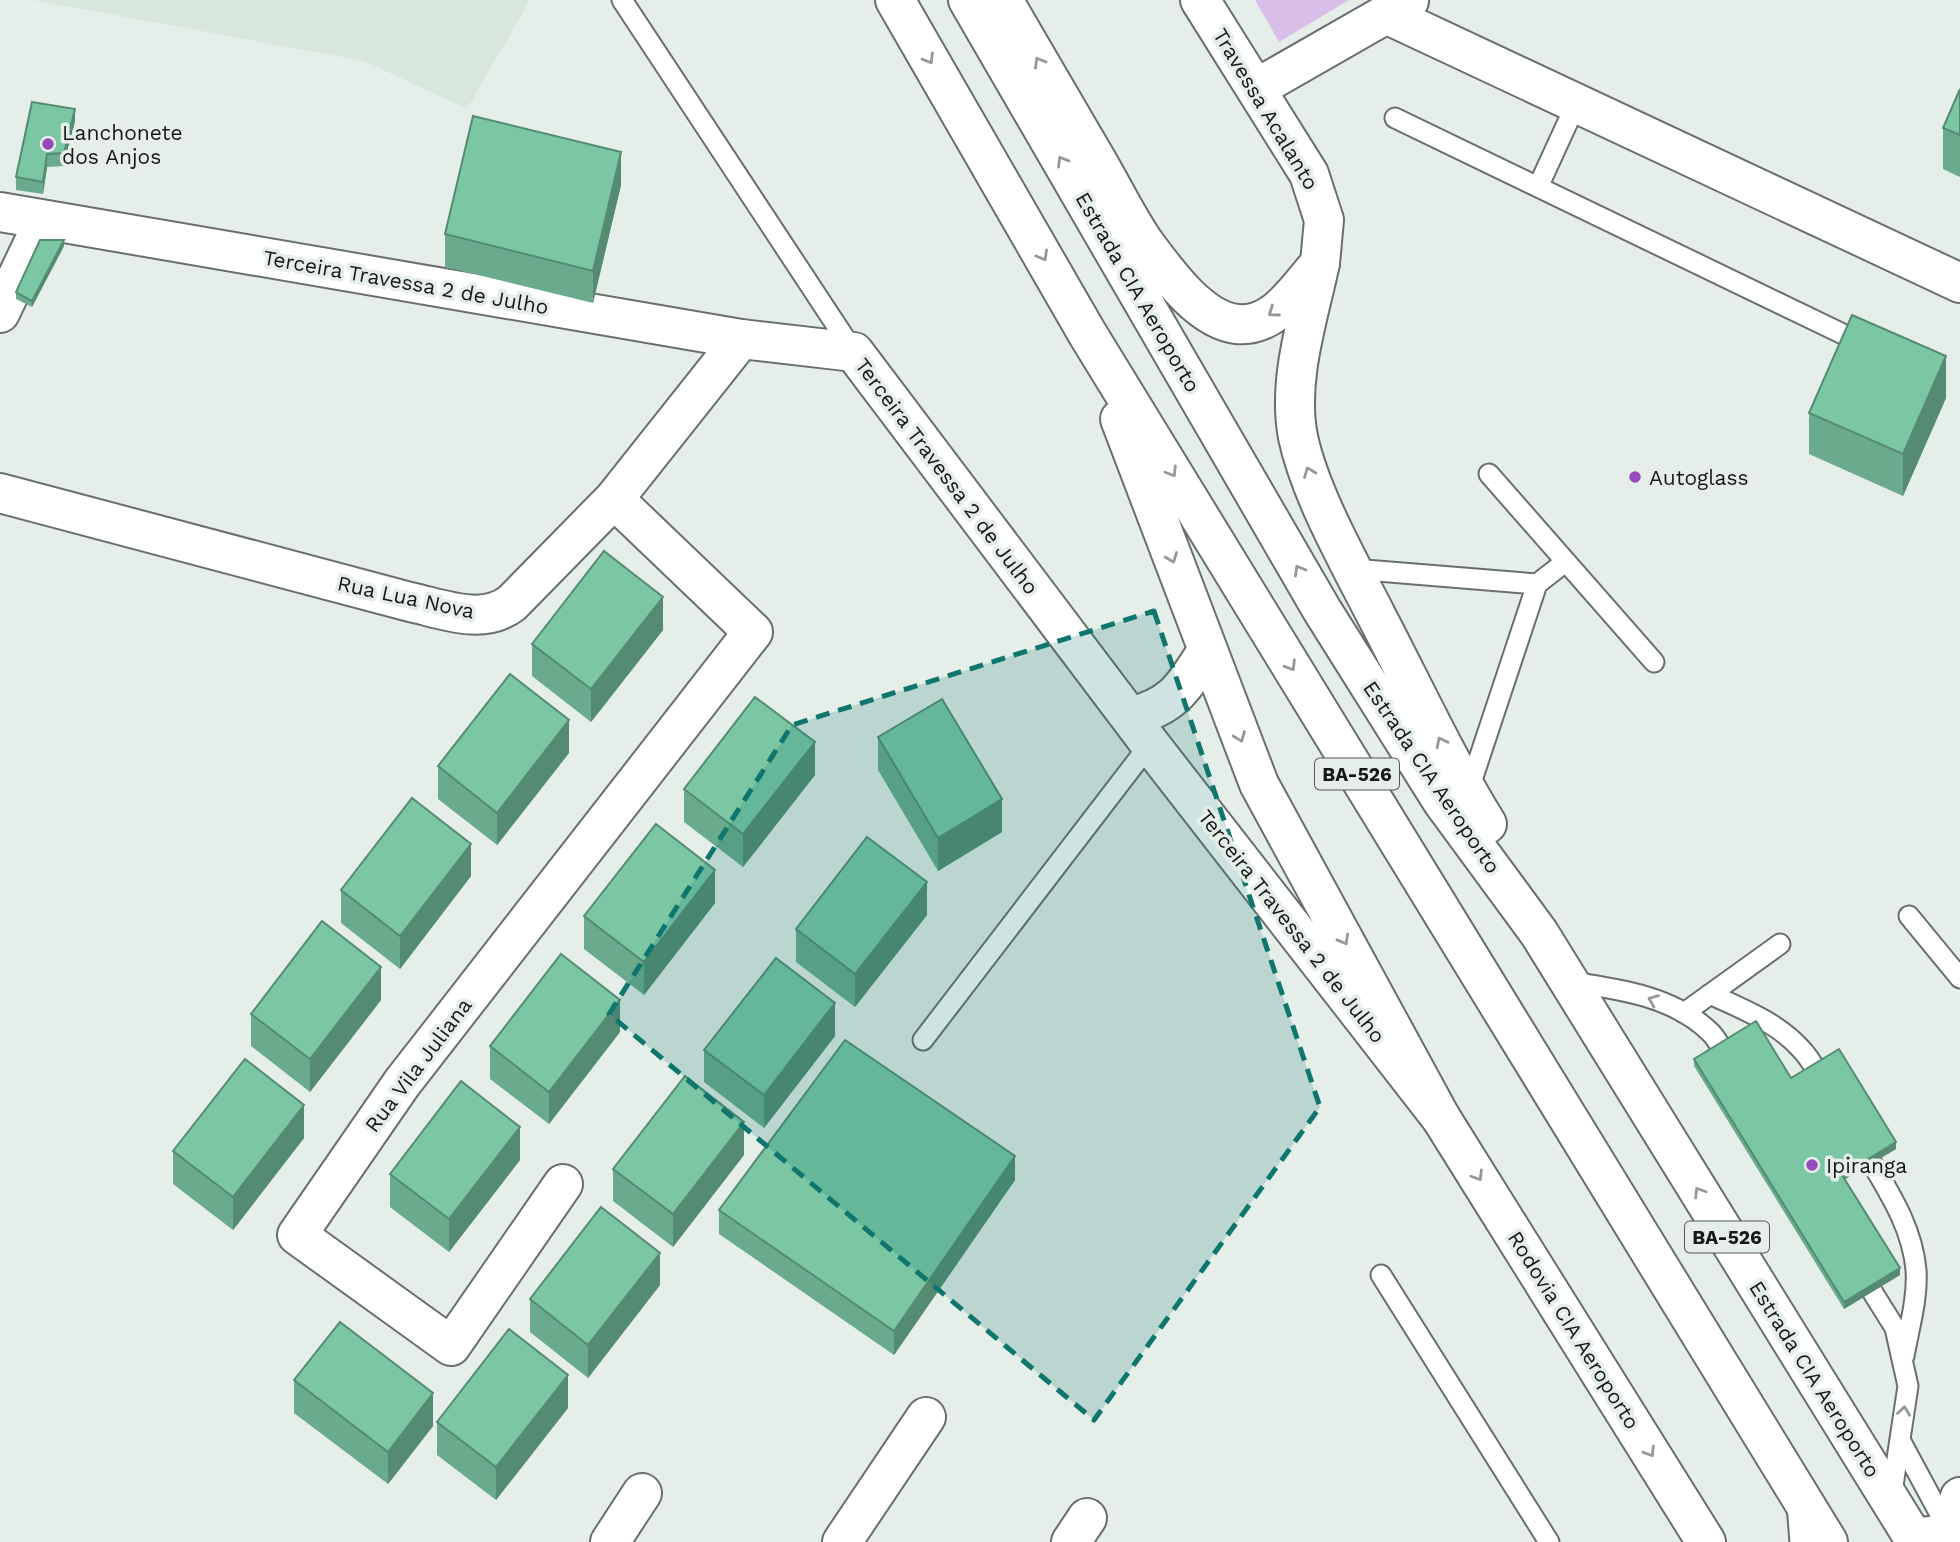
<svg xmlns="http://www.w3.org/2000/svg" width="1960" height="1542" font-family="'Work Sans',sans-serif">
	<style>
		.built { fill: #d7e7de }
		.green { fill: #d8bee9 }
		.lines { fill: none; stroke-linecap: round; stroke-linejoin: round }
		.lane-casing { stroke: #69706c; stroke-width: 23 }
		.street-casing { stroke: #69706c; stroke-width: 42 }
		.secondary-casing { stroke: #69706c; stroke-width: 42 }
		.highway-casing { stroke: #69706c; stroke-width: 42 }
		.lane { stroke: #fff; stroke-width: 19 }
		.street { stroke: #fff; stroke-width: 38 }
		.secondary { stroke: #fff; stroke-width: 38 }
		.highway { stroke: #fff; stroke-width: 38 }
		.wall { fill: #6aab8d }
		.shaded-wall { fill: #568b73 }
		.building { fill: #7bc7a4; stroke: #568b73; stroke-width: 2 }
		.oneway { stroke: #969897 }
		.marked { fill: #0f766e; fill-opacity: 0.2; stroke: #0f766e; stroke-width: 5; stroke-dasharray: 14 9; stroke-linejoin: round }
		.poi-dot { fill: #964bbd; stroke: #e6eeea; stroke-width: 2.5 }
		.labels { text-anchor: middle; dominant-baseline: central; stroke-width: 7; stroke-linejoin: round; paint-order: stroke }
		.shield { fill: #e6eeea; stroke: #545956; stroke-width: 2 }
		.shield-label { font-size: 19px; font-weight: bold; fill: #161917 }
		.street-label { font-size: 21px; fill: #161917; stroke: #e6eeea }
		.poi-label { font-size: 21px; fill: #161917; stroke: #e6eeea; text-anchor: start }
	</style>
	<rect width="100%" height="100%" fill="#e6eeea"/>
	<path class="built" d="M 33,0 L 530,0 L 467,109 L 364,61 Z"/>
	<path class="green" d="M 1255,0 L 1349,0 L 1279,42 Z"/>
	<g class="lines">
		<g class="lane-casing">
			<path id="lane" d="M 622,0 L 854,352
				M 1395,118 L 1847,336
				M 1538,187 L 1577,102
				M 1489,474 L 1654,662
				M 1353,569 L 1537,584
				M 1468,792 L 1537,584 L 1564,563
				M 1909,916 L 1960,978
				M 1570,982 C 1618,989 1674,996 1711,1033 C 1719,1041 1725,1055 1731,1065
				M 1710,994 C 1742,1009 1777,1022 1801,1049 C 1811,1059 1818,1074 1826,1086
				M 1684,1013 L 1780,944
				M 923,1040 L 1150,744
				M 1859,1141 C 1882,1182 1912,1222 1916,1270 C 1918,1298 1909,1328 1904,1356
				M 1858,1269 L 1895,1328 L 1908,1386 L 1891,1499
				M 1381,1275 L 1549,1542
				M 1900,1440 L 1948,1529
				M 1797,1505 L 1800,1542"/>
		</g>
		<g class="street-casing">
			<path id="street" d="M 1388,15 L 1960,283
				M 1257,88 L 1409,1
				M 0,313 L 44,221
				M 0,493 L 410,602 C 443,609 483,626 512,603 L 614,499 L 741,339
				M 563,1184 L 451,1346 L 297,1235 L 402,1083 L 753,632 L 614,499
				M 1949,1532 L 1960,1497
				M 610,1542 L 642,1493
				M 842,1542 L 926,1417
				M 1071,1542 L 1087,1518"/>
		</g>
		<g class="secondary-casing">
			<path id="secondary" d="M 1200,0 L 1309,174 L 1324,220 L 1320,263
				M 0,212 L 741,339 L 854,352 L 1150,744 L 1441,1118 L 1706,1542
				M 1913,1538 L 1960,1532"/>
		</g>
		<g class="highway-casing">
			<path id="highway" d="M 895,0 L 1087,333 L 1828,1542
				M 968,0 L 1322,610 L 1442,801 L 1539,933 L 1916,1542
				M 1003,0 C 1035,55 1068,111 1100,166 C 1115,192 1129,221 1146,245 C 1167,273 1200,320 1237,324 C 1273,328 1296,291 1316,268
				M 1320,263 C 1308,319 1287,380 1298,437 C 1310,494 1350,564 1377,617 C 1413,686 1446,758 1487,824
				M 1120,419 L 1259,784 L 1441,1118
				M 1131,717 C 1175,705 1183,688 1207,651"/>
		</g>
		<use href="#lane" class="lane"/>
		<use href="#street" class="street"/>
		<use href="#secondary" class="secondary"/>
		<use href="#highway" class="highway"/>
	</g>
	<path class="wall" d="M 1960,89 L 1960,177 L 1943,169 L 1943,128 Z
		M 75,121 L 64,166 L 47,167 L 43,194 L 16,190 L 16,177 Z
		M 621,185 L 593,303 L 445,267 L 445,234 Z
		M 64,246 L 32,307 L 16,299 L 16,292 Z
		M 1946,398 L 1903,496 L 1809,454 L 1809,413 Z
		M 663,630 L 591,722 L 532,676 L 532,644 Z
		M 878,737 L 1002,832 L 938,871 L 878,770 Z
		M 569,753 L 497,845 L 438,799 L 438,766 Z
		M 815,775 L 743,867 L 684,822 L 684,789 Z
		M 471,876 L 400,969 L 341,923 L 341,890 Z
		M 715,903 L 644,995 L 584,949 L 584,916 Z
		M 927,915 L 855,1007 L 796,962 L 796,929 Z
		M 381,1000 L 310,1092 L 251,1046 L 251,1014 Z
		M 620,1032 L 549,1124 L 490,1079 L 490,1046 Z
		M 835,1036 L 764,1128 L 704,1082 L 704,1050 Z
		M 1694,1059 L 1791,1078 L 1896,1149 L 1845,1179 L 1900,1275 L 1844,1309 L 1694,1066 Z
		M 304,1138 L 233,1230 L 173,1184 L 173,1151 Z
		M 744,1155 L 673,1247 L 613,1201 L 613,1169 Z
		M 520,1160 L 449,1252 L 390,1207 L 390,1174 Z
		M 1015,1180 L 894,1355 L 719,1234 L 719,1210 Z
		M 660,1285 L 588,1378 L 530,1332 L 530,1299 Z
		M 294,1380 L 433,1426 L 388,1484 L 294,1413 Z
		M 568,1408 L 496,1500 L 437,1455 L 437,1422 Z"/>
	<path class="shaded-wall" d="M 75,109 L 75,121 L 64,166 L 64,153 Z
		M 621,152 L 621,185 L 593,303 L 593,271 Z
		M 47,154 L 47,167 L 43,194 L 43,182 Z
		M 64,240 L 64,246 L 32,307 L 32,301 Z
		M 1946,356 L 1946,398 L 1903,496 L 1903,454 Z
		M 663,597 L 663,630 L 591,722 L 591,689 Z
		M 569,720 L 569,753 L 497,845 L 497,813 Z
		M 815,742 L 815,775 L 743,867 L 743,834 Z
		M 1002,799 L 1002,832 L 938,871 L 938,838 Z
		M 471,844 L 471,876 L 400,969 L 400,936 Z
		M 715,870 L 715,903 L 644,995 L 644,962 Z
		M 927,882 L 927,915 L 855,1007 L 855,974 Z
		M 381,967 L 381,1000 L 310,1092 L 310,1059 Z
		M 620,1000 L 620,1032 L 549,1124 L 549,1092 Z
		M 835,1003 L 835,1036 L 764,1128 L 764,1095 Z
		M 304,1105 L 304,1138 L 233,1230 L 233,1197 Z
		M 744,1122 L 744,1155 L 673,1247 L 673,1214 Z
		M 520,1127 L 520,1160 L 449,1252 L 449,1219 Z
		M 1896,1142 L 1896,1149 L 1842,1181 L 1842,1175 Z
		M 1015,1156 L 1015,1180 L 894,1355 L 894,1331 Z
		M 660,1253 L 660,1285 L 588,1378 L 588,1345 Z
		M 1900,1268 L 1900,1275 L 1844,1309 L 1844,1302 Z
		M 568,1375 L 568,1408 L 496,1500 L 496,1467 Z
		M 433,1393 L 433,1426 L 388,1484 L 388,1452 Z"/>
	<path class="building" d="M 1960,89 L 1960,135 L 1943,128 Z
		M 32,102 L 75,109 L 64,153 L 47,154 L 43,182 L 16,177 Z
		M 473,116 L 621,152 L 593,271 L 445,234 Z
		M 40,240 L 64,240 L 32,301 L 16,292 Z
		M 1852,315 L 1946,356 L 1903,454 L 1809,413 Z
		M 604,551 L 663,597 L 591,689 L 532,644 Z
		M 510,674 L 569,720 L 497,813 L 438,766 Z
		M 755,697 L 815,742 L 743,834 L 684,789 Z
		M 942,699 L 1002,799 L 938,838 L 878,737 Z
		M 412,798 L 471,844 L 400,936 L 341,890 Z
		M 656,824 L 715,870 L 644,962 L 584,916 Z
		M 867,837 L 927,882 L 855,974 L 796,929 Z
		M 322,921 L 381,967 L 310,1059 L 251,1014 Z
		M 561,954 L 620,1000 L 549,1092 L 490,1046 Z
		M 776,958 L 835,1003 L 764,1095 L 704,1050 Z
		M 1756,1021 L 1791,1078 L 1839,1049 L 1896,1142 L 1842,1175 L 1900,1268 L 1844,1302 L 1694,1059 Z
		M 845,1040 L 1015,1156 L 894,1331 L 719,1210 Z
		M 245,1059 L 304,1105 L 233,1197 L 173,1151 Z
		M 685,1076 L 744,1122 L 673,1214 L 613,1169 Z
		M 461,1081 L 520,1127 L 449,1219 L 390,1174 Z
		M 601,1207 L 660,1253 L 588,1345 L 530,1299 Z
		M 340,1322 L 433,1393 L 388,1452 L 294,1380 Z
		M 509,1329 L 568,1375 L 496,1467 L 437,1422 Z"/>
	<defs><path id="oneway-chevron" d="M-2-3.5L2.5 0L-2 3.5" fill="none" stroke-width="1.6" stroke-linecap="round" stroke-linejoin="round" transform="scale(1.75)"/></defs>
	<g class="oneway">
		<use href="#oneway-chevron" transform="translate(929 59) rotate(59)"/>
		<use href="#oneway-chevron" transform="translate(1039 62) rotate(-120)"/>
		<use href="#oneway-chevron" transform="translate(1062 161) rotate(-120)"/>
		<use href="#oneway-chevron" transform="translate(1043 256) rotate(60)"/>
		<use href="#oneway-chevron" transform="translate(1273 312) rotate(145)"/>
		<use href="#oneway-chevron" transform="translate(1172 472) rotate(58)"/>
		<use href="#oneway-chevron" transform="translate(1309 472) rotate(-111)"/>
		<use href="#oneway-chevron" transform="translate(1172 558) rotate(69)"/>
		<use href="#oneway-chevron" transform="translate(1299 570) rotate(-120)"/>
		<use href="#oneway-chevron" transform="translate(1291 666) rotate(58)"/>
		<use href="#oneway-chevron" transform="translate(1240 737) rotate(69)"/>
		<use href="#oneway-chevron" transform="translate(1441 742) rotate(-117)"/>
		<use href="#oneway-chevron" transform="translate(1344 940) rotate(61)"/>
		<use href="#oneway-chevron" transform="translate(1653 1000) rotate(-158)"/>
		<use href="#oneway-chevron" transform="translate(1478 1176) rotate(58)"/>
		<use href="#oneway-chevron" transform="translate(1699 1192) rotate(-122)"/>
		<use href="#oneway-chevron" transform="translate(1904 1411) rotate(-82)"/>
		<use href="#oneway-chevron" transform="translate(1650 1452) rotate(58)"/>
	</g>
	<path class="marked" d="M 1154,611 L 1320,1107 L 1094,1420 L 609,1014 L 792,725 Z"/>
	<g class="poi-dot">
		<circle cx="48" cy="144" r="7"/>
		<circle cx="1635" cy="477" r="7"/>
		<circle cx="1812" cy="1165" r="7"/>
	</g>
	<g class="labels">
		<g class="shield">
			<rect x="1315" y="758.5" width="84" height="31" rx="5"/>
			<rect x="1685" y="1221.5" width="84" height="31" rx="5"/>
		</g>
		<g class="shield-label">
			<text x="1357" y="774">BA-526</text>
			<text x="1727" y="1237">BA-526</text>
		</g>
		<g class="street-label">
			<text transform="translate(1266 109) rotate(59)">Travessa Acalanto</text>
			<text transform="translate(406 282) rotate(10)">Terceira Travessa 2 de Julho</text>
			<text transform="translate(1138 292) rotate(60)">Estrada CIA Aeroporto</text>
			<text transform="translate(947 476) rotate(53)">Terceira Travessa 2 de Julho</text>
			<text transform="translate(406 597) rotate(12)">Rua Lua Nova</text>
			<text transform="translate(1432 777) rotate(56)">Estrada CIA Aeroporto</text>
			<text transform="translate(1292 926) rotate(52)">Terceira Travessa 2 de Julho</text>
			<text transform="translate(418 1065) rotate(-53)">Rua Vila Juliana</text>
			<text transform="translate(1574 1330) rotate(58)">Rodovia CIA Aeroporto</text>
			<text transform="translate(1815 1379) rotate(58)">Estrada CIA Aeroporto</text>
		</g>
		<g class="poi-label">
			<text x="62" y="132">Lanchonete<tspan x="62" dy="24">dos Anjos</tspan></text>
			<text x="1649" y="477">Autoglass</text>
			<text x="1826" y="1165">Ipiranga</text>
		</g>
	</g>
</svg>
